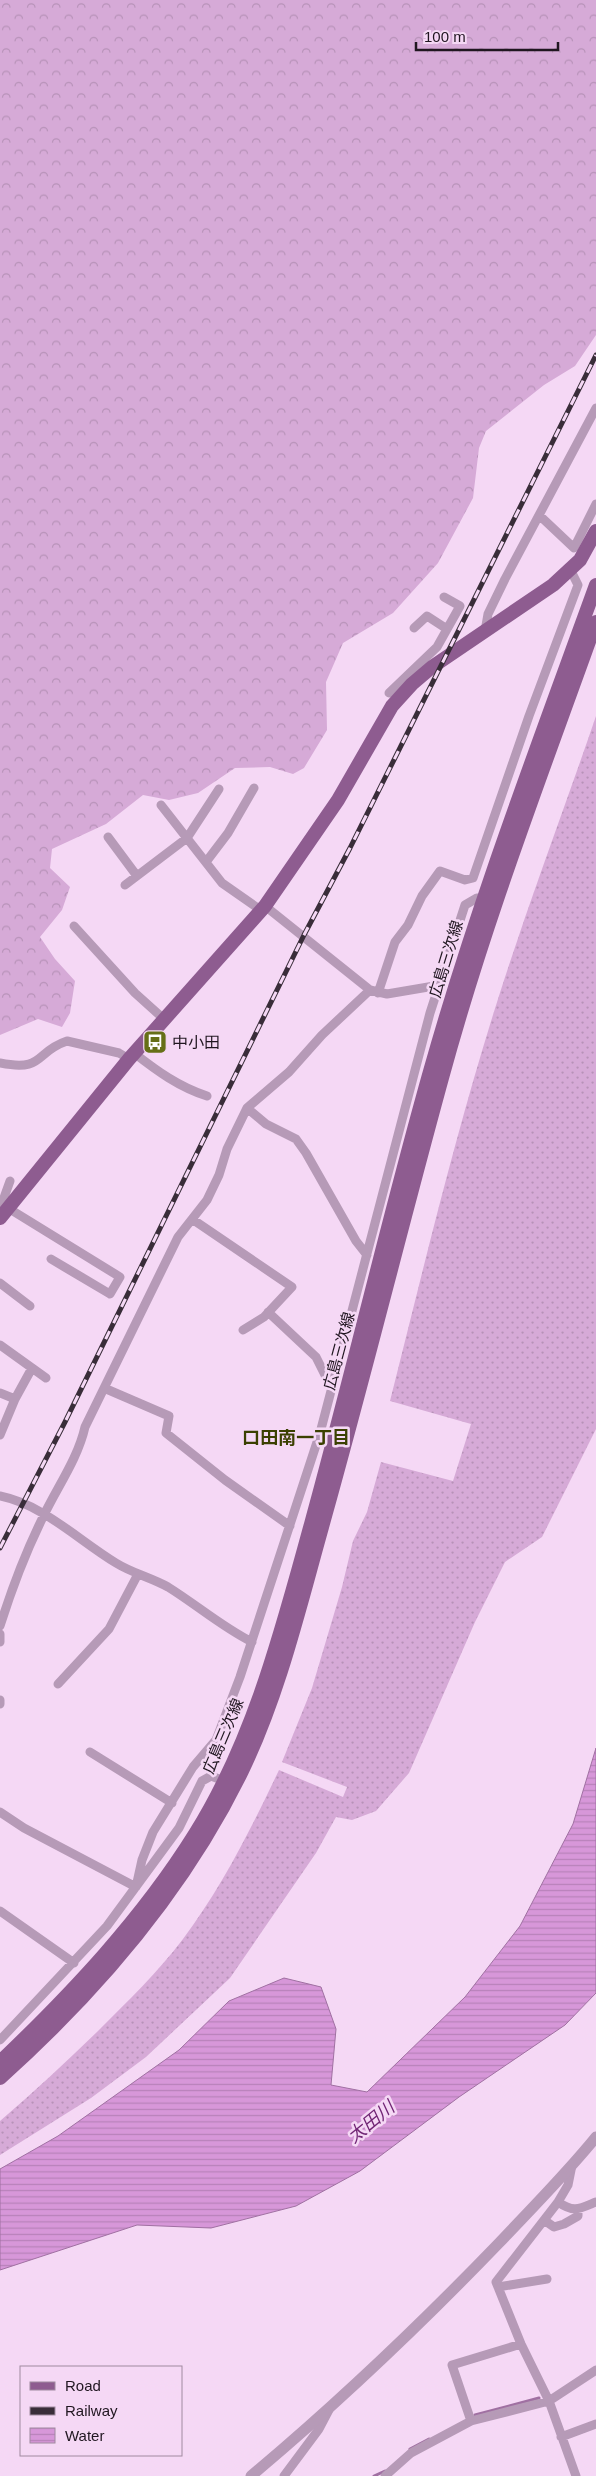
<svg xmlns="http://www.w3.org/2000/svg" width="596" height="2476" font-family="Helvetica,'Noto Sans JP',sans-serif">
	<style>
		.grass { fill: url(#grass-dots) }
		.forest { fill: url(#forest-crowns) }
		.water { fill: url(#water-rules); stroke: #a070a2 }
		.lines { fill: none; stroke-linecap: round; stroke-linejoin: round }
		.stream { stroke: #a070a2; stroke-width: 3 }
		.minor { stroke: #b69ab7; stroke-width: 9 }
		.tertiary { stroke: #b69ab7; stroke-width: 11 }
		.primary { stroke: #8e5c90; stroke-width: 14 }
		.rail-casing { stroke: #392d39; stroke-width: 5 }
		.rail { stroke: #f5d8f5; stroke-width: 3; stroke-dasharray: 9; stroke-linecap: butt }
		.labels { text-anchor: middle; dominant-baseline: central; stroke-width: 5; stroke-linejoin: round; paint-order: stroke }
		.street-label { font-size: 16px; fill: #201620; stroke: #f5d8f5 }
		.poi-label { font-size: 16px; fill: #201620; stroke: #f5d8f5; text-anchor: start }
		.neighbourhood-label { font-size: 18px; font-weight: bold; fill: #3b4001; stroke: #f5d8f5 }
		.water-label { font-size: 18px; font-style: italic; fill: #712675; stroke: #f5d8f5 }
	</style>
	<defs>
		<pattern id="grass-dots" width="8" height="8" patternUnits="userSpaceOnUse" patternTransform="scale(1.25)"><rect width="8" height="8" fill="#d6aad7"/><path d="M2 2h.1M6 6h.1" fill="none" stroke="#b792b8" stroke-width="1.8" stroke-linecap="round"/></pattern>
		<pattern id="forest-crowns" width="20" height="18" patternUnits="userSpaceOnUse" patternTransform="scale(1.25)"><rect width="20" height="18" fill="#d6aad7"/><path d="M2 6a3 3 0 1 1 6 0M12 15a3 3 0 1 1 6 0" fill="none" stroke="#b792b8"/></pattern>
		<pattern id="water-rules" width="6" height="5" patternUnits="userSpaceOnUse" patternTransform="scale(1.25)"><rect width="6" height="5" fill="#d797d9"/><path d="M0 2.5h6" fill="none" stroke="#b881ba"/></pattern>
	</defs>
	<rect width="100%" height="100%" fill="#f5d8f5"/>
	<path class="grass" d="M 596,716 L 596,1429 L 542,1537 L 505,1562 L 475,1622 L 409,1773 L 376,1811 L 352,1820 L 336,1817 L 316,1853 L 230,1978 L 146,2057 L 91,2098 L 0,2155 L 0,2121 C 34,2092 66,2062 98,2031 C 128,2001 158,1972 183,1939 C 222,1887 251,1829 279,1770 L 343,1797 L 347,1787 L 282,1762 L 312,1688 L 342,1587 L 353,1541 L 367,1512 L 381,1462 L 453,1481 L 471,1424 L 390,1401 C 424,1266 456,1131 498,999 C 528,904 564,810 596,716 Z"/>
	<path class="forest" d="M 0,0 L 596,0 L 596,335 L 575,366 L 544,385 L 486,431 L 479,448 L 473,498 L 438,563 L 393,613 L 343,643 L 326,682 L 327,730 L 304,768 L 293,774 L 270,767 L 235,768 L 198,793 L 169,800 L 143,795 L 106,824 L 52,849 L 50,868 L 70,887 L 62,910 L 40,937 L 55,959 L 75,981 L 70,1013 L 62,1027 L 38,1019 L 0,1035 Z"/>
	<path class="water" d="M 596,1748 L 596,1993 L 565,2025 L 459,2097 L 360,2171 L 296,2206 L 211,2228 L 137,2225 L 0,2270 L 0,2169 L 58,2136 L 179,2050 L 229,2001 L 284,1978 L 321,1987 L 336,2029 L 331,2085 L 367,2092 L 465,1997 L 520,1926 L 573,1824 Z"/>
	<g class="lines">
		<path class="stream" d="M 475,2415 L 539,2398
			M 410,2449 L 429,2439
			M 374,2476 L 385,2471"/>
		<path class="minor" d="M 539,515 L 574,548 L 596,504
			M 414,628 L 427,616 L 447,629
			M 485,631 L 488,614 L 505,579 L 596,408
			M 389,693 L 437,647 L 460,606 L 444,597
			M 161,805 L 222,883 L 262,911
			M 108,837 L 137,876
			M 206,862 L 228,833 L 254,788
			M 125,885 L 187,838 L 219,789
			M 265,906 L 370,990 L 387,994 L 440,985
			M 74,926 L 135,993 L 165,1020
			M 378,993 L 395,942 L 408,925 L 422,896 L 440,871 L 465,880 L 473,878 L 529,716 L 578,585 L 570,569
			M 134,1053 C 157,1071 179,1087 207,1096
			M 0,1063 C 45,1072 34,1052 67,1041 L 119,1053 L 129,1059
			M 247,1108 L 266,1124 L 296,1139 L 306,1153 L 356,1241 L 367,1255
			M 1,1206 L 10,1181
			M 8,1208 L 120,1277 L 110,1294 L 51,1259
			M 192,1219 L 292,1287 L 264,1317 L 243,1330
			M 0,1283 L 30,1306
			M 268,1312 L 316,1357 L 325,1375 L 333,1382
			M 0,1345 L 46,1378
			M 104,1388 L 169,1416 L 166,1433 L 225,1480 L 290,1526
			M 0,1393 L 15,1399
			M 0,1435 L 15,1399 L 32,1368
			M 0,1496 C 44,1505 78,1540 116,1563 C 132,1573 152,1578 168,1587 C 197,1605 222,1627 252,1642
			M 0,1626 C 12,1588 26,1551 44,1515 C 58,1486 78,1458 85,1427 L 178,1237 L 207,1200 L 219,1175 L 227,1149 L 247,1108 L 289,1072 L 322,1035 L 370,990
			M 0,1634 L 0,1642
			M 58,1684 L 109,1629 L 138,1574
			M 0,1700 L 0,1704
			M 90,1752 L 172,1803
			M 0,1812 L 24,1828 L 136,1887 L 142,1860 L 153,1832 L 193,1767 L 216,1740 L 240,1677 L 320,1433 L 430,1013 L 465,905 L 477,898 L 488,900
			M 0,1911 L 74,1963
			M 0,2040 L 107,1926 L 179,1828 L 202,1781 L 211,1776 L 227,1782
			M 572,2165 L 568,2185 L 558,2202 L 496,2282 L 521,2344 L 549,2401 L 576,2476
			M 558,2202 C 574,2213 579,2209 596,2202
			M 544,2220 L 554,2227 L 564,2224 L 578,2216 L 578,2210
			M 498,2287 L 547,2279
			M 471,2421 L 452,2365 L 521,2344
			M 561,2437 L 596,2424
			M 284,2476 L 319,2429 L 329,2410
			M 385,2476 L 411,2453 L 471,2421 L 549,2401 L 596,2370"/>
		<path class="tertiary" d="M 251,2476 C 338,2403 420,2325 499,2243 C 532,2208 566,2174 596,2137"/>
		<path class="primary" d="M 0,1218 L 129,1059 L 265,906 L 338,800 L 392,706 L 412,684 L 432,667 L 553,585 L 580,560 L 596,531
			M 0,2062 C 72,1993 142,1919 195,1834 C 254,1740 282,1629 311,1524 C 353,1372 388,1219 431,1068 C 477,905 538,745 596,585
			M 0,2078 C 97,1991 185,1888 242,1771 C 279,1694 299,1609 322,1527 C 364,1378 401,1227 442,1078 C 484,923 542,773 596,622"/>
		<g class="rail-casing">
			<path id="rail" d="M 0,1548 L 65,1422 L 304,935 L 350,848 L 596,355"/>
		</g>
		<use href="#rail" class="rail"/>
	</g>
	<defs>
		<g id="bus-square" transform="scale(1.25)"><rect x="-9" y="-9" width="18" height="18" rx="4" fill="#666f17" stroke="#f5d8f5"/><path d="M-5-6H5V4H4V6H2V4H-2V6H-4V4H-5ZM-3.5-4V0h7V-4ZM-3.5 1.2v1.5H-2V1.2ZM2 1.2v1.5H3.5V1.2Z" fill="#fff"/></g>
	</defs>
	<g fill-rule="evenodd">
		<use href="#bus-square" x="155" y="1042"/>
	</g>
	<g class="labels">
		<g class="street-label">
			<text transform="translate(446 959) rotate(-73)">広島三次線</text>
			<text transform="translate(339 1351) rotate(-75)">広島三次線</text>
			<text transform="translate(223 1736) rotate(-67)">広島三次線</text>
		</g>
		<g class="poi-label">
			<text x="172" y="1042">中小田</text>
		</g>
		<g class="neighbourhood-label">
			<text x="296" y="1438">口田南一丁目</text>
		</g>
		<g class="water-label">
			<text transform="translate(371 2122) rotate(-39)">太田川</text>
		</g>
	</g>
	<rect x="20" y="2366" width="162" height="90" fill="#f5d8f5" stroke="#a08aa0"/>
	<rect x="30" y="2382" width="25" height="8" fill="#8e5c90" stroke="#a08aa0"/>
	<text x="65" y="2391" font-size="15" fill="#201620">Road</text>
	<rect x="30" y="2407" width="25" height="8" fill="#392d39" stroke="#a08aa0"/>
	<text x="65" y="2416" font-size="15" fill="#201620">Railway</text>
	<rect x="30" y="2428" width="25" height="15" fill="url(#water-rules)" stroke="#a08aa0"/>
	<text x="65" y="2441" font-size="15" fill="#201620">Water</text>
	<path d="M416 42v8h142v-8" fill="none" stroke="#201620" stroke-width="2.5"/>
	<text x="424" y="42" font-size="15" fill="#201620" stroke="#f5d8f5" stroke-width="4" paint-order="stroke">100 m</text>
</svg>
